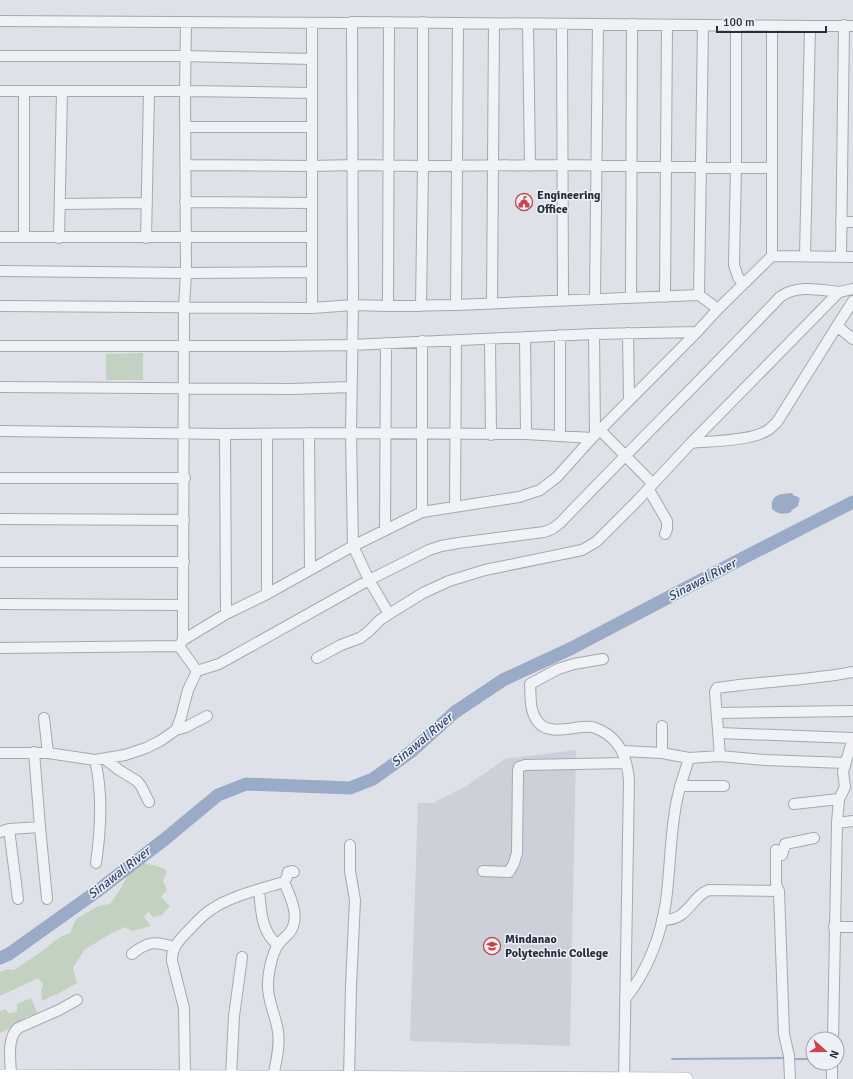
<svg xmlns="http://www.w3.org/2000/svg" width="853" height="1079" font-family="Signika,sans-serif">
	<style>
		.built { fill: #cdd0d9 }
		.green { fill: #c2d1c0 }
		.water { fill: #9aabc7 }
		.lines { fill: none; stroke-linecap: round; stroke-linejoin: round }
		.stream { stroke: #9aabc7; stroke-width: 2 }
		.river { stroke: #9aabc7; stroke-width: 13 }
		.minor-casing { stroke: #a4a8b1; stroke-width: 12 }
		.major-casing { stroke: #9ea4b3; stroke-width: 14 }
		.minor { stroke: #f1f2f6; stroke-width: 10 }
		.major { stroke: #fff; stroke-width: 13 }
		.labels { text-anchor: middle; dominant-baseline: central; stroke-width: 3; stroke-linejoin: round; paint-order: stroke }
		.poi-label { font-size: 12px; font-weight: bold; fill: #282e3e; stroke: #eef0f5; text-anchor: start }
		.water-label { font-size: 13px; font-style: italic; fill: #334871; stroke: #eef0f5 }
	</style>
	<rect width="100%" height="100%" fill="#dee1e7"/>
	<path class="built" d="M 576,750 L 570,1046 L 410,1041 L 418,803 L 433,803 L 465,787 L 505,759 Z"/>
	<path class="green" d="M 143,353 L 143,380 L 106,380 L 106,354 Z
		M 142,863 L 157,866 L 167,870 L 163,881 L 167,890 L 161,897 L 170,906 L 162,915 L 153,917 L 148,911 L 144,917 L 151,926 L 132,931 L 125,927 L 112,933 L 84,950 L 73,968 L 77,983 L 59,993 L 42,1001 L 41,991 L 43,984 L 38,978 L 0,996 L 0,972 L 7,969 L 14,970 C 23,964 32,958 41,952 C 51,945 58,936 70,933 L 76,919 L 98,906 L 110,904 L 120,890 L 129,873 Z
		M 31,998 L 38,1015 L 27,1016 L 17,1025 L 0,1033 L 0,1011 L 6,1009 L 8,1013 L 17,1012 L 17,1004 Z"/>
	<path class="water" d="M 792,493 L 794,496 L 797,496 L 798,498 L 800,497 L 798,506 L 792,510 L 791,512 C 784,515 777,514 772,509 C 770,494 781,494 792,493 Z"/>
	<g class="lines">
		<path class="stream" d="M 672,1059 L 783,1058
			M 793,1059 L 813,1059"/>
		<path class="river" d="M 0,958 L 9,954 L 96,892 L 165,839 L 218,795 L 246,784 L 350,788 L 373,779 L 412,751 L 455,712 L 503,680 L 572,648 L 745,557 L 853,502"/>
		<g class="minor-casing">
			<path id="minor" d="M 0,21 L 349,23 L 352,22 L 810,26
				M 352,22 L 353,305 L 351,433 L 353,546 L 369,580 L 389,614
				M 528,24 L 530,166
				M 562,24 L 563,300
				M 703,25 L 699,295 L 718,309
				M 736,25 L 736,166 L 734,265 L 738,277 L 743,284
				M 0,56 L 185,56 L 312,59
				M 0,91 L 185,91 L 312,93
				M 185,127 L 312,127
				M 186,165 L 312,166 L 354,165 L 423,166 L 562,165 L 771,168
				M 185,202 L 312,203
				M 60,204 L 147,203
				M 841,222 L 853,222
				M 0,237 L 312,237
				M 24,237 L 24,91
				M 59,238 L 62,91
				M 146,238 L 149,91
				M 772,256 L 772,26
				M 805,256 L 810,26 L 853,26
				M 841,257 L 844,25
				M 0,271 L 186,273 L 312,272
				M 665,297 L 667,25
				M 595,298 L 598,25
				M 631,298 L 632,24
				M 853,301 L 837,326 L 853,339
				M 492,303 L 494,24
				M 456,305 L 458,23
				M 0,306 L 312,308 L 353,305 L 388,306 L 456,305 L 699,295
				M 388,306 L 389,22
				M 421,306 L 423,166 L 423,22
				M 312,308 L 312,23
				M 628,333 L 629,400
				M 594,334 L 595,435
				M 525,337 L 526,434
				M 490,339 L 491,435
				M 0,346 L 278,346 L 351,345 L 594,334 L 697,332
				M 0,387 L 291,389 L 351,387
				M 600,430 L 653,484
				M 0,431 L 225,434 L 351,433 L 526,434 L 592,438
				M 309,433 L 310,570
				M 225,434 L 226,614
				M 560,436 L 560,335
				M 691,443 C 711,441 752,441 768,430 C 771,428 774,425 777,422 L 837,326
				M 0,478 L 185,478
				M 649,490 L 667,521 L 667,529 L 665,534
				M 455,507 L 456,340
				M 422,512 L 422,341
				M 0,519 L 184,520
				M 385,530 L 386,343
				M 0,562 L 184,562
				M 267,594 L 267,434
				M 0,604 L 183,605
				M 183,640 L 226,614 L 267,594 L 353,546 L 422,512 L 519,497 L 540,490 L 557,477 L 592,438 L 697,332 L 718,309 L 772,256 L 853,257
				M 179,646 L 183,640 L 183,605 L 184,307 L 186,273 L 185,91 L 186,22
				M 0,648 L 179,646
				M 317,658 L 341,645 L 360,638 L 368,632 L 380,620 L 389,614 L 423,593 L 449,581 L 485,570 L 582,550 L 596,542 L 637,501 L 691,443 L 839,292 L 853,289
				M 603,659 L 574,664 L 558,669 L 530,684 C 531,697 529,711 538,722 C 550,737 576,725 591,727 C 594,727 597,729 600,730 C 621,740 627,759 629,780 L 624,1079
				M 197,671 L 219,664 L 369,580 L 429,550 L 441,546 L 458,543 L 544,532 L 552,529 L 560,523 C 633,447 708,373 780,297 C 797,284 820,290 839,292
				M 718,713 L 853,711
				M 44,718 L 48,753
				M 176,730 L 186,727 L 207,716
				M 719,733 L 853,738
				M 623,751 L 662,753 L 689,758 L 720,756 L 765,760 L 845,763
				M 0,753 L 48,753 L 95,760 L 125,755 L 146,748 L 160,741 L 176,730 L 181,717 L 188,690 L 197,671 L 179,646
				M 662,753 L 662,726
				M 720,756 L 715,692 L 717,688 C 762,681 808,681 853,672
				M 105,759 L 119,770 L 137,781 L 141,786 L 149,802
				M 95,760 C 103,794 101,828 96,863
				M 680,786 L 724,786
				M 794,804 L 839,799
				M 837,823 L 853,821
				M 40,827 L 47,899
				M 9,829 L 18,899
				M 0,832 L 9,829 L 40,827 L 34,752
				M 776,850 L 782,855 L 785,844 L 814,838
				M 776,850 L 776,884 L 779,891
				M 483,871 L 509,872 L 514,863 L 517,853 L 518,771 L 519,767 L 525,765 L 626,763
				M 259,890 C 261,910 261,932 278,945
				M 662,920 C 689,921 691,896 709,890 L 779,891 L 784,1034 L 789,1056 L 790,1079
				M 834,927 L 853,927
				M 132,954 C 148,941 155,941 174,947
				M 625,999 C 647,972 661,936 666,901 C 670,871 670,841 675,811 C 677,793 684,775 689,758
				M 833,1039 L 837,823 L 839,799 L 845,787 L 843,772 L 853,738
				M 11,1076 C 11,1062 6,1039 18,1028 L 59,1010 L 77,1000
				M 185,1077 L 184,1008 L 172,961 C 171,949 179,940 187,932 C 195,924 202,915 212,909 C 231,896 261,889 284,882 L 287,877 L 288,872 L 292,871 L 294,872
				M 231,1077 L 234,1016 L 242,957
				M 273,1077 C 276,1062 280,1047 278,1032 C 276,1015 267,1001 268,984 C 268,973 272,954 278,945 C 281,940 287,936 290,932 C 301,917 290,896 284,882
				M 349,1078 L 351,986 L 355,900 L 350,871 L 350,845
				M 832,1079 L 832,1063"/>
		</g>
		<g class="major-casing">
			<path id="major" d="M 0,1076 L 686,1079"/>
		</g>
		<use href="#minor" class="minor"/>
		<use href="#major" class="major"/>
	</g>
	<defs>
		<g id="civic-ring" transform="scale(0.9)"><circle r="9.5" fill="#eef0f5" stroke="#ca464c" stroke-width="1.5"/><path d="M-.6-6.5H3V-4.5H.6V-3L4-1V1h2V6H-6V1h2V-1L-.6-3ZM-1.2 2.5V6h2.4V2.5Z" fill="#ca464c"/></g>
		<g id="university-ring" transform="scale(0.9)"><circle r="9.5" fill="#eef0f5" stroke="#ca464c" stroke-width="1.5"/><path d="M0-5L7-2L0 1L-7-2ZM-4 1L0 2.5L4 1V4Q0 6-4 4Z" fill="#ca464c"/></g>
	</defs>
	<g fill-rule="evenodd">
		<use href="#civic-ring" x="524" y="202"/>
		<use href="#university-ring" x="492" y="946"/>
	</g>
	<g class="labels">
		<g class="poi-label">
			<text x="537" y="195">Engineering<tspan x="537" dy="14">Office</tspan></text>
			<text x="505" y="939">Mindanao<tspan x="505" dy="14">Polytechnic College</tspan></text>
		</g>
		<g class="water-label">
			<text transform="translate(702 580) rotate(-28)">Sinawal River</text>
			<text transform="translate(422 740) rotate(-40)">Sinawal River</text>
			<text transform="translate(119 873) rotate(-38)">Sinawal River</text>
		</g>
	</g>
	<g transform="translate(825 1051) rotate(111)"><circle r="19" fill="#eef0f5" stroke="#9fa2ac"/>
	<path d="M0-3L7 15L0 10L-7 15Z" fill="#ca464c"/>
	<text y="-6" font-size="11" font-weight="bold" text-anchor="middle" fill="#282e3e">N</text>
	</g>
	<path d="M717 26v6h109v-6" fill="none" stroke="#282e3e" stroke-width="2"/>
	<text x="723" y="26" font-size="12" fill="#282e3e" stroke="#eef0f5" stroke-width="3" paint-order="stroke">100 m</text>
</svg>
